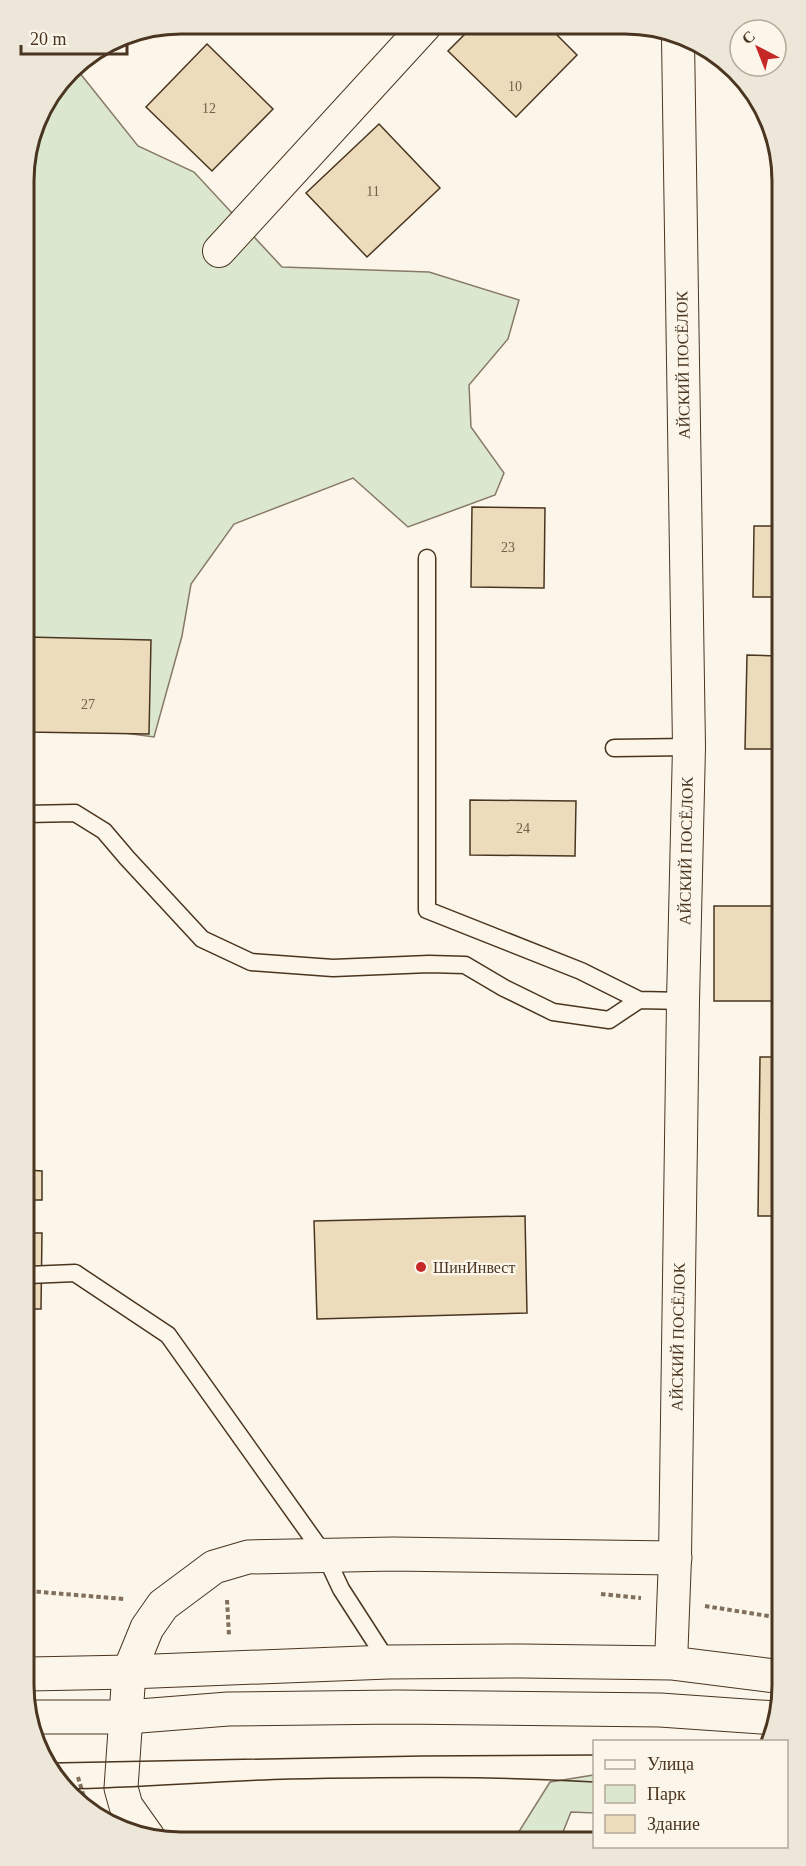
<svg xmlns="http://www.w3.org/2000/svg" width="806" height="1866" font-family="Georgia,serif">
	<style>
		.green { fill: #dce7d0; stroke: #887966; stroke-width: 1.5 }
		.building { fill: #ecdcbc; stroke: #4a3520; stroke-width: 1.5 }
		.lines { fill: none; stroke-linecap: round; stroke-linejoin: round }
		.service-casing { stroke: #4a3520; stroke-width: 19 }
		.minor-casing { stroke: #4a3520; stroke-width: 34 }
		.tertiary-casing { stroke: #4a3520; stroke-width: 35 }
		.primary-casing { stroke: #4a3520; stroke-width: 35 }
		.path { stroke: #7f6f5c; stroke-width: 4; stroke-dasharray: 4.5 3; stroke-linecap: butt }
		.service { stroke: #fbf6e9; stroke-width: 16 }
		.minor { stroke: #fbf6e9; stroke-width: 32 }
		.tertiary { stroke: #fbf6e9; stroke-width: 33 }
		.primary { stroke: #fbf6e9; stroke-width: 33 }
		.tram { stroke: #4a3520; stroke-width: 1.5 }
		.poi-dot { fill: #c62828; stroke: #fbf6e9; stroke-width: 2 }
		.labels { text-anchor: middle; dominant-baseline: central; stroke-width: 4.5; stroke-linejoin: round; paint-order: stroke }
		.number-label { font-size: 14px; fill: #725f47 }
		.street-label { font-size: 16px; fill: #4a3520; stroke: #fbf6e9 }
		.poi-label { font-size: 16px; fill: #4a3520; stroke: #fbf6e9; text-anchor: start }
		.rim { fill: none; stroke: #4a3520; stroke-width: 3 }
	</style>
	<rect width="100%" height="100%" fill="#fbf6e9"/>
	<path class="green" d="M 75,67 L 138,146 L 194,172 L 282,267 L 429,272 L 519,300 L 508,339 L 469,385 L 471,427 L 504,473 L 495,495 L 408,527 L 353,478 L 234,524 L 191,584 L 182,636 L 154,737 L 95,729 L 26,648 L 24,171 L 40,112 Z
		M 594,1775 L 594,1813 L 571,1812 L 561,1837 L 511,1837 L 520,1830 L 550,1782 Z"/>
	<path class="building" d="M 473,26 L 548,26 L 577,55 L 516,117 L 448,51 Z
		M 207,44 L 273,109 L 212,171 L 146,107 Z
		M 379,124 L 440,188 L 367,257 L 306,193 Z
		M 777,171 L 777,215 L 771,172 Z
		M 472,507 L 545,508 L 544,588 L 471,587 Z
		M 754,526 L 778,526 L 778,597 L 753,597 Z
		M 27,637 L 151,640 L 149,734 L 26,732 Z
		M 747,655 L 778,656 L 779,749 L 745,749 Z
		M 470,800 L 576,801 L 575,856 L 470,855 Z
		M 714,906 L 779,906 L 779,1001 L 714,1001 Z
		M 760,1057 L 780,1057 L 780,1216 L 758,1216 Z
		M 28,1170 L 42,1171 L 42,1200 L 28,1200 Z
		M 525,1216 L 527,1313 L 317,1319 L 314,1221 Z
		M 28,1233 L 42,1233 L 41,1309 L 28,1309 Z"/>
	<g class="lines">
		<g class="service-casing">
			<path id="service" d="M 427,558 L 427,910 L 581,971 L 639,1000
				M 614,748 L 689,747
				M 26,814 L 75,813 L 104,831 L 127,858 L 202,939 L 251,962 L 333,968 L 429,964 L 465,965 L 504,988 L 553,1012 L 609,1020 L 639,1000 L 683,1001
				M 28,1275 L 75,1273 L 168,1335 L 326,1557 L 341,1589 L 388,1662"/>
		</g>
		<g class="minor-casing">
			<path id="minor" d="M 219,251 L 425,26
				M 671,1663 L 675,1558 L 683,1001 L 689,747 L 678,39"/>
		</g>
		<g class="tertiary-casing">
			<path id="tertiary" d="M 148,1837 L 126,1806 L 121,1788 L 129,1672 L 147,1628 L 163,1605 L 214,1567 L 248,1557 L 393,1554 L 675,1558"/>
		</g>
		<g class="primary-casing">
			<path id="primary" d="M 29,1674 L 129,1672 L 388,1662 L 522,1661 L 671,1663 L 782,1677
				M 29,1717 L 127,1717 L 228,1709 L 397,1707 L 660,1710 L 776,1718"/>
		</g>
		<path class="path" d="M 29,1591 L 124,1599
			M 601,1594 L 641,1598
			M 227,1600 L 229,1635
			M 705,1606 L 781,1618
			M 78,1777 L 86,1804"/>
		<use href="#service" class="service"/>
		<use href="#minor" class="minor"/>
		<use href="#tertiary" class="tertiary"/>
		<use href="#primary" class="primary"/>
		<path class="tram" d="M 51,1763 L 421,1756 L 594,1755
			M 67,1789 C 141,1788 215,1781 290,1779 C 391,1777 493,1776 594,1782"/>
	</g>
	<circle class="poi-dot" cx="421" cy="1267" r="6"/>
	<g class="labels">
		<g class="number-label">
			<text x="515" y="86">10</text>
			<text x="209" y="108">12</text>
			<text x="373" y="191">11</text>
			<text x="508" y="547">23</text>
			<text x="88" y="704">27</text>
			<text x="523" y="828">24</text>
		</g>
		<g class="street-label">
			<text transform="translate(683 365) rotate(-91)">АЙСКИЙ ПОСЁЛОК</text>
			<text transform="translate(686 851) rotate(-89)">АЙСКИЙ ПОСЁЛОК</text>
			<text transform="translate(678 1337) rotate(-89)">АЙСКИЙ ПОСЁЛОК</text>
		</g>
		<g class="poi-label">
			<text x="433" y="1267">ШинИнвест</text>
		</g>
	</g>
	<path d="M0 0H806V1866H0ZM181 34H625A147 147 0 0 1 772 181V1685A147 147 0 0 1 625 1832H181A147 147 0 0 1 34 1685V181A147 147 0 0 1 181 34Z" fill="#ede7d9" fill-rule="evenodd"/>
	<path class="rim" d="M181 34H625A147 147 0 0 1 772 181V1685A147 147 0 0 1 625 1832H181A147 147 0 0 1 34 1685V181A147 147 0 0 1 181 34Z"/>
	<rect x="593" y="1740" width="195" height="108" fill="#fbf6e9" stroke="#b4a999" stroke-width="1.5"/>
	<rect x="605" y="1760" width="30" height="9" fill="#fbf6e9" stroke="#b4a999" stroke-width="1.5"/>
	<text x="647" y="1770" font-size="18" fill="#4a3520">Улица</text>
	<rect x="605" y="1785" width="30" height="18" fill="#dce7d0" stroke="#b4a999" stroke-width="1.5"/>
	<text x="647" y="1800" font-size="18" fill="#4a3520">Парк</text>
	<rect x="605" y="1815" width="30" height="18" fill="#ecdcbc" stroke="#b4a999" stroke-width="1.5"/>
	<text x="647" y="1830" font-size="18" fill="#4a3520">Здание</text>
	<g transform="translate(758 48) rotate(318)"><circle r="28" fill="#fbf6e9" stroke="#b4a999" stroke-width="1.5"/>
	<path d="M0-4.5L10 22L0 15L-10 22Z" fill="#c62828"/>
	<text y="-9" font-size="16" font-weight="bold" text-anchor="middle" fill="#4a3520">С</text>
	</g>
	<path d="M21 45v9h106v-9" fill="none" stroke="#4a3520" stroke-width="3"/>
	<text x="30" y="45" font-size="18" fill="#4a3520" stroke="#fbf6e9" stroke-width="4.5" paint-order="stroke">20 m</text>
</svg>
